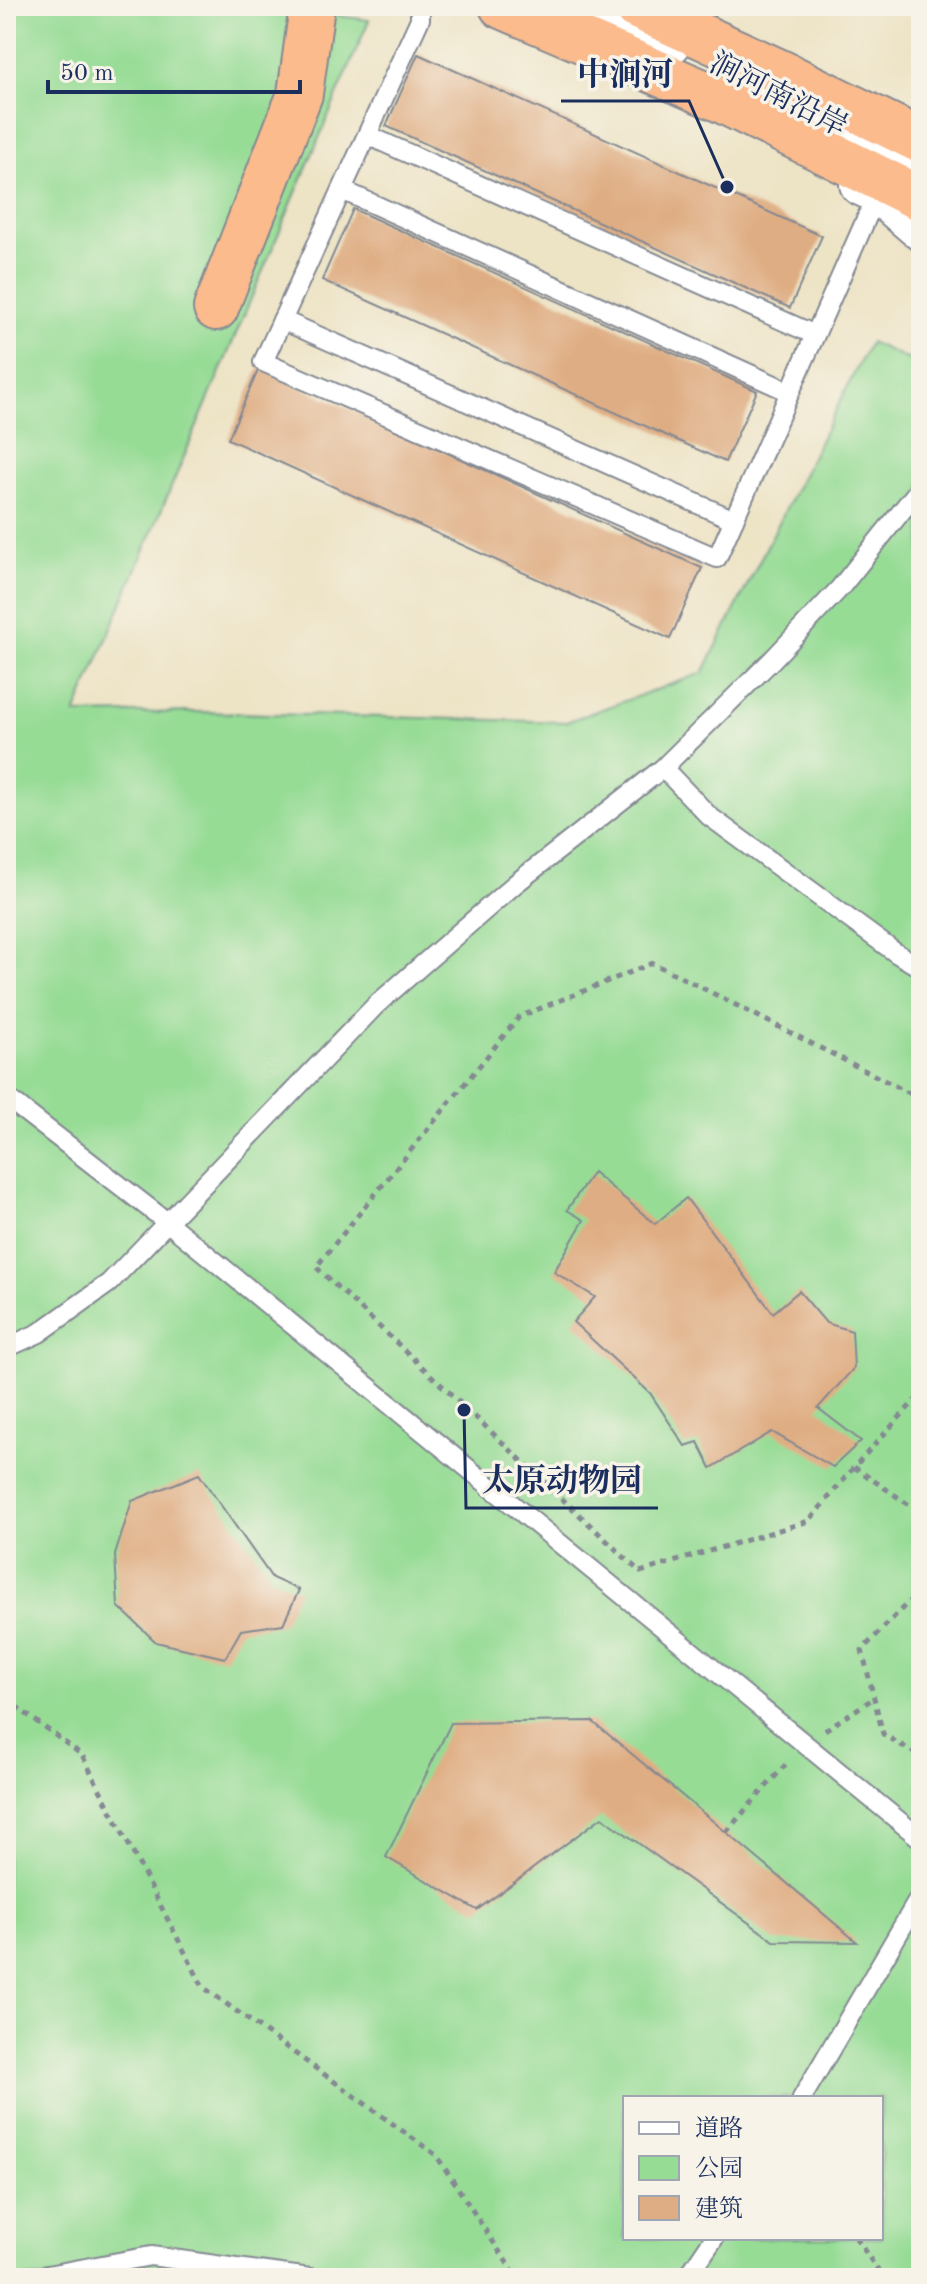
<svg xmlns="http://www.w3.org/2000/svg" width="927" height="2284" font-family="'Old Standard TT','Noto Serif SC',serif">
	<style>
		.green { fill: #96dc95; stroke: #58867a; stroke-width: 2; fill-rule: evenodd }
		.building { fill: #dfad83 }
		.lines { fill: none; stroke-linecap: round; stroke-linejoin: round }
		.service-casing { stroke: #848992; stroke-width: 22 }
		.tertiary-casing { stroke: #848992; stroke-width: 46 }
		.trunk-casing { stroke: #848992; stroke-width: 48 }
		.path { stroke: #848992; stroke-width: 5; stroke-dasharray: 6 6; stroke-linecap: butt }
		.service { stroke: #fff; stroke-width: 18 }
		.tertiary { stroke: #fff; stroke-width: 42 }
		.trunk { stroke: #fbbb8c; stroke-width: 44 }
		.labels { text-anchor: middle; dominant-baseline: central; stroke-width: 7; stroke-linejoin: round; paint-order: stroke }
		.street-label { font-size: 30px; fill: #1b2f5e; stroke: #f7f3e8 }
		.leader { fill: none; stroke: #1b2f5e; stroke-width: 3 }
		.callout-dot { fill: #1b2f5e; stroke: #f7f3e8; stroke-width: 3 }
		.callout-label { font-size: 32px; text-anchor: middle; font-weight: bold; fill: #1b2f5e; stroke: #f7f3e8; stroke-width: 7; stroke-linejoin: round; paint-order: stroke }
	</style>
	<rect width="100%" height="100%" fill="#f7f3e8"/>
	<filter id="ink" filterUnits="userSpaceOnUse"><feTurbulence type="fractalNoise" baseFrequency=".0125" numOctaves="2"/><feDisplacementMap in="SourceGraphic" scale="16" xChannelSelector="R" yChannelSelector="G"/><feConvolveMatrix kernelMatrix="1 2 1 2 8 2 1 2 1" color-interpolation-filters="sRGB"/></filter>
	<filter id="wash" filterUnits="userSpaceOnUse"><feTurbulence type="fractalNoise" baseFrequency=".006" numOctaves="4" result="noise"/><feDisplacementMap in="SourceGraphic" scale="32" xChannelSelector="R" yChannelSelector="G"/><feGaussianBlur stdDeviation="1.8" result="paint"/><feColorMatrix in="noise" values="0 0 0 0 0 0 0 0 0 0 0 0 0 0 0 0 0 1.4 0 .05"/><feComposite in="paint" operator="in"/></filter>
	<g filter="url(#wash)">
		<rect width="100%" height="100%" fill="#ede3c5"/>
		<path class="green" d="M 6,6 L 266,6 L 369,20 L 75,714 L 199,712 L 566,722 L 703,673 L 870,342 L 921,365 L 921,2278 L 6,2278 ZM 625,2098 L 881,2098 L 881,2238 L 625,2238 Z"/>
		<g id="blocks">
			<path class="building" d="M 418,54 L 822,236 L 790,308 L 386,126 Z
				M 353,209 L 757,391 L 725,462 L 322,280 Z
				M 259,368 L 702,568 L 670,639 L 228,439 Z
				M 593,1172 L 655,1224 L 686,1198 L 773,1313 L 799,1291 L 826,1323 L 852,1331 L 854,1368 L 818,1408 L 861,1441 L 833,1467 L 772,1432 L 711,1468 L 698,1442 L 685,1446 L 650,1393 L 573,1322 L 595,1297 L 554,1272 L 584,1220 L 567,1210 Z
				M 199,1474 L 272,1578 L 299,1590 L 283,1624 L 241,1630 L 225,1658 L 156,1642 L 118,1606 L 115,1555 L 132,1501 Z
				M 592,1721 L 726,1832 L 857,1942 L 774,1941 L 602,1817 L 477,1910 L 386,1857 L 451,1723 Z"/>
		</g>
	</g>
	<g filter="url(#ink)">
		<use href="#blocks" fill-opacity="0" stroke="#848992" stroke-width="2"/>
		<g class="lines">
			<g class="service-casing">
				<path id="service" d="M 420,6 L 420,19 L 263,362 L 717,558 L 878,192
					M 367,135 L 815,335
					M 342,190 L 790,392
					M 282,320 L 734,520
					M 663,768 L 709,816 L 896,953 L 921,968
					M 6,1097 L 167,1222 L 921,1839
					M 6,1348 L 39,1333 L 109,1283 L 376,1005 L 515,884 L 663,768 L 772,660 L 840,588 L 921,487
					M 802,2098 L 921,1895
					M 31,2278 L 151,2256 L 310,2278
					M 687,2278 L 714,2238"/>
			</g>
			<g class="tertiary-casing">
				<path id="tertiary" d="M 589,6 L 670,43
					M 755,83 L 921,168
					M 861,184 L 878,192 L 921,229"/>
			</g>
			<g class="trunk-casing">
				<path id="trunk" d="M 502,6 L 719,99 L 921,199
					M 635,6 L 780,72 L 921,141
					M 216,308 L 300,94 L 312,6"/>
			</g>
			<path class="path" d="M 921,1099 L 653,963 L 519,1017 L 316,1267 L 640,1572 L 809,1521 L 854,1467 L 921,1394
				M 854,1467 L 921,1513
				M 921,1589 L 862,1650 L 883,1734 L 921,1757
				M 6,1699 L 82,1755 L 203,1987 L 436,2155 L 517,2278
				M 825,1730 L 874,1698
				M 726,1832 L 787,1763
				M 856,2238 L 883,2278"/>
			<use href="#service" class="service"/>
			<use href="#tertiary" class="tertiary"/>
			<use href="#trunk" class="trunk"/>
		</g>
	</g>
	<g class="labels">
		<g class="street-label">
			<text transform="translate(778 96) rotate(27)">涧河南沿岸</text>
		</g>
	</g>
	<path class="leader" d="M727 187L689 101H561M464 1410L466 1508H658"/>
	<g class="callout-dot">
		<circle cx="727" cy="187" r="8"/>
		<circle cx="464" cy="1410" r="8"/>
	</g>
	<g class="callout-label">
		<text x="625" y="85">中涧河</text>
		<text x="562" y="1491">太原动物园</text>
	</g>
	<rect width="927" height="2284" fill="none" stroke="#f7f3e8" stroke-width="32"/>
	<rect x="623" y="2096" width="260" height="144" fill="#f7f3e8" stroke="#9fa5b1" stroke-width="2"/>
	<rect x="639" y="2122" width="40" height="12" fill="#ffffff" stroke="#9fa5b1" stroke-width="2"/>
	<text x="695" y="2136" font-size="24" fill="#1b2f5e">道路</text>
	<rect x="639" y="2156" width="40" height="24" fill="#96dc95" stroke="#9fa5b1" stroke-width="2"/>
	<text x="695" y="2176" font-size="24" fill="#1b2f5e">公园</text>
	<rect x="639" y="2196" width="40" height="24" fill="#dfad83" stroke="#9fa5b1" stroke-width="2"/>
	<text x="695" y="2216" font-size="24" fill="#1b2f5e">建筑</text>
	<path d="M48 80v12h252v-12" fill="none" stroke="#1b2f5e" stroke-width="4"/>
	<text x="60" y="80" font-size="24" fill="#1b2f5e" stroke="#f7f3e8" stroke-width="6" paint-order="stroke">50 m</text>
</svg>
